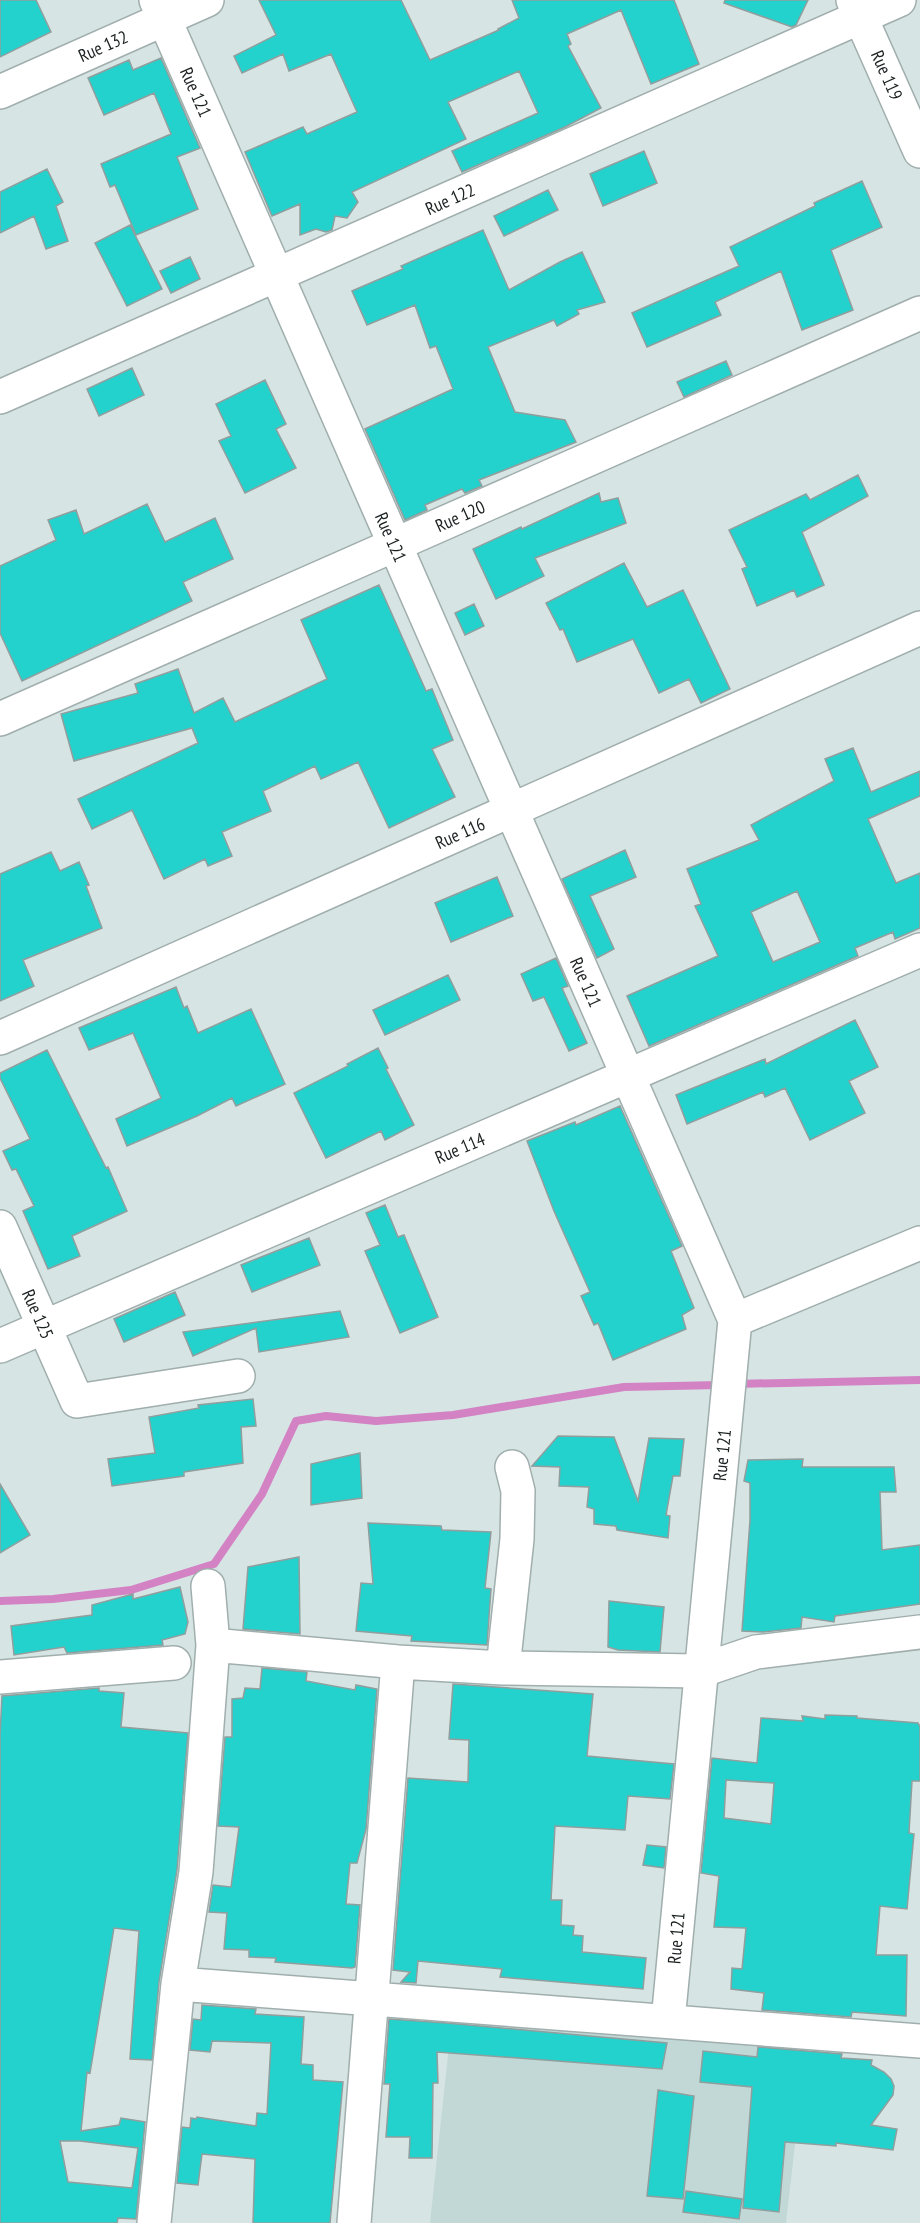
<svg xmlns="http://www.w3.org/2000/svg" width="920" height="2223" font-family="'PT Sans Narrow',sans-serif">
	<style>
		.built { fill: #c1d8d7 }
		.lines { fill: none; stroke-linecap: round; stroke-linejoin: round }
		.stream { stroke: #d383c4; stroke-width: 8 }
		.building { fill: #24d2cd; stroke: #909e9d; stroke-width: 1.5; fill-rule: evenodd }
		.minor-casing { stroke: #a0aead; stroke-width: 36 }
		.minor { stroke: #fff; stroke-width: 33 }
		.labels { text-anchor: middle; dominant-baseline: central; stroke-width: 6; stroke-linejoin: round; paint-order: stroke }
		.street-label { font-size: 18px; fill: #1b2020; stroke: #fff }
	</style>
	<rect width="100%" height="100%" fill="#d6e5e4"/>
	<path class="built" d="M 452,2018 L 807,2040 L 786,2223 L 430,2223 Z"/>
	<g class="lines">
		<path class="stream" d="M 735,1384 L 920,1380
			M 0,1601 L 53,1599 L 131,1590 L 214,1564 L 262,1494 L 296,1421 L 326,1416 L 376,1421 L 453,1415 L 624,1387 L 720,1385"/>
	</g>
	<path class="building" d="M 0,0 L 36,0 L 51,32 L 0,57 Z
		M 259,0 L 401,0 L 430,60 L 499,30 L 498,29 L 519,18 L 512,0 L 674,0 L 699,64 L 651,84 L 621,10 L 567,34 L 571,44 L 568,46 L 601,108 L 565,127 L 462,172 L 452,151 L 538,113 L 519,71 L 448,102 L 466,139 L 352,192 L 358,202 L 347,218 L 335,216 L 332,230 L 326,232 L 316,229 L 300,235 L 300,204 L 272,216 L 245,152 L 303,127 L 307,134 L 357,112 L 331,54 L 289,71 L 283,54 L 242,73 L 234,56 L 276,35 Z
		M 725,0 L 808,0 L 796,25 L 792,27 L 724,3 Z
		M 161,58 L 200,148 L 177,157 L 198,209 L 136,235 L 115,185 L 110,187 L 101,164 L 171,134 L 154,93 L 104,115 L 88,78 L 129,60 L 133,70 Z
		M 644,151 L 657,183 L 603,206 L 590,174 Z
		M 47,169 L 63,202 L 56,206 L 68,241 L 46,249 L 34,216 L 0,233 L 0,192 Z
		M 862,181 L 882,227 L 831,250 L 853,310 L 802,330 L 781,271 L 715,302 L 721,315 L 647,347 L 632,313 L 739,266 L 730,247 L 815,206 L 814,203 Z
		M 548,190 L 558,210 L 504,236 L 494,216 Z
		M 130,225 L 162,289 L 127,306 L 95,243 Z
		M 483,230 L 509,290 L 560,262 L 582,252 L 605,302 L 577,310 L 579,314 L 557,326 L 554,320 L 488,347 L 515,412 L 565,420 L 576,442 L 479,480 L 482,486 L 465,493 L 462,489 L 425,505 L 427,510 L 405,520 L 365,429 L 453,389 L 436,346 L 430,348 L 415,305 L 367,325 L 352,291 L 403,269 L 401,266 Z
		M 190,257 L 200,279 L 171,293 L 160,271 Z
		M 726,361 L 732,375 L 684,397 L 677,382 Z
		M 132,368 L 144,395 L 99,416 L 87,389 Z
		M 265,380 L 286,424 L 276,429 L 296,468 L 245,493 L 219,441 L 231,436 L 216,404 Z
		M 858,475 L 868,496 L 802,532 L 824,585 L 797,597 L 794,590 L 757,606 L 742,569 L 747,567 L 729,530 L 806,494 L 810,500 Z
		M 599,493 L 601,502 L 618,498 L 626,523 L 535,558 L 544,576 L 496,599 L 473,549 L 521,527 L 522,529 Z
		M 147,504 L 165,542 L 215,518 L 233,559 L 183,582 L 192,601 L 22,681 L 0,633 L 0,566 L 56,540 L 48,520 L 76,510 L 84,534 Z
		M 624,563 L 647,607 L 683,590 L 730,689 L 701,703 L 689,679 L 659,693 L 633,639 L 577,662 L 563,629 L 560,630 L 546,603 Z
		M 379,585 L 426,691 L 432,689 L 453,740 L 432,749 L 455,797 L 389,828 L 358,762 L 321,779 L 315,766 L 263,791 L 271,811 L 222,832 L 232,856 L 208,866 L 205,859 L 164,879 L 132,810 L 92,829 L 78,799 L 198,743 L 192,728 L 74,761 L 61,714 L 138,693 L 135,684 L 178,669 L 194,713 L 223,698 L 235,722 L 327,679 L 301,620 Z
		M 474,604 L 484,626 L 465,635 L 455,613 Z
		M 853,748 L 871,792 L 920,771 L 920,796 L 868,819 L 896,883 L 920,873 L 920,928 L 895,939 L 893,932 L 855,948 L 858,956 L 649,1046 L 627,996 L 718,956 L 695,906 L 701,904 L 687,869 L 759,840 L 751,825 L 834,781 L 825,759 ZM 797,891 L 820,942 L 773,962 L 751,912 Z
		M 625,850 L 636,877 L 590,896 L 614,949 L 597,958 L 562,879 Z
		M 51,852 L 60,871 L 79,862 L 89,885 L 86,886 L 102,928 L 23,960 L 34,986 L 0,1001 L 0,874 Z
		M 497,877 L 513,916 L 451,942 L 435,903 Z
		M 556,958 L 568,986 L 562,988 L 587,1043 L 569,1051 L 544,997 L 533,1001 L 521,974 Z
		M 448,975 L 460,1000 L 385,1035 L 373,1010 Z
		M 176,987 L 184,1008 L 187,1006 L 198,1033 L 251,1009 L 285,1084 L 236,1106 L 232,1098 L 197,1116 L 127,1146 L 116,1119 L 161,1098 L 133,1033 L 89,1050 L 79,1028 Z
		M 855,1020 L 878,1067 L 849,1081 L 865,1113 L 810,1140 L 785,1088 L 765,1097 L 763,1092 L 687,1124 L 676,1095 L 765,1059 L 766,1064 Z
		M 378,1048 L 388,1068 L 386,1069 L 414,1125 L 385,1140 L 381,1131 L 326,1158 L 294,1093 L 348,1066 L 347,1064 Z
		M 47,1050 L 106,1168 L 108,1167 L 127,1211 L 72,1236 L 80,1256 L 48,1269 L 23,1211 L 34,1206 L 16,1169 L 12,1170 L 3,1151 L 30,1139 L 0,1078 L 0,1073 Z
		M 620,1106 L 682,1246 L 671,1251 L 694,1308 L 682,1315 L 686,1329 L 613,1360 L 598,1323 L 594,1325 L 581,1296 L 590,1292 L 554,1211 L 527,1141 L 575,1122 L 576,1125 Z
		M 385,1205 L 398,1237 L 404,1235 L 438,1317 L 400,1333 L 365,1251 L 380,1245 L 366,1213 Z
		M 309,1238 L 320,1265 L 252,1292 L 241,1265 Z
		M 175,1292 L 185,1315 L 124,1342 L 114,1319 Z
		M 340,1311 L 349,1337 L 259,1352 L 256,1328 L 193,1356 L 183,1332 Z
		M 253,1399 L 256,1426 L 241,1427 L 243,1463 L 184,1472 L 184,1476 L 112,1486 L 108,1459 L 155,1453 L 149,1417 L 199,1408 L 198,1405 Z
		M 558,1436 L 614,1437 L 638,1501 L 649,1438 L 684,1439 L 680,1476 L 673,1476 L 666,1515 L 670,1516 L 668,1538 L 617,1530 L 616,1526 L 594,1524 L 594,1509 L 587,1507 L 589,1487 L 559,1486 L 560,1467 L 532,1466 Z
		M 360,1453 L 362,1498 L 311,1505 L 311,1464 Z
		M 803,1459 L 802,1467 L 894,1467 L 896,1492 L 880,1492 L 882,1550 L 920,1545 L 920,1604 L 835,1616 L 834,1622 L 802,1617 L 801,1628 L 763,1632 L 742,1631 L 750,1520 L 750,1483 L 744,1481 L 748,1460 Z
		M 0,1484 L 30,1535 L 0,1553 Z
		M 368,1523 L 441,1526 L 442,1530 L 491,1532 L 485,1588 L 491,1589 L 487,1645 L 411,1641 L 412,1636 L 356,1631 L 361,1583 L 373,1584 Z
		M 299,1557 L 300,1634 L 243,1629 L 248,1567 Z
		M 180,1587 L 188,1622 L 185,1634 L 162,1640 L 163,1645 L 67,1653 L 64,1647 L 14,1655 L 11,1626 L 92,1615 L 92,1605 L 133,1594 L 133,1599 Z
		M 609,1601 L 664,1607 L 660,1652 L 618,1650 L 608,1647 Z
		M 262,1668 L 307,1672 L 306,1681 L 355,1690 L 356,1685 L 377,1689 L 366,1829 L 357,1863 L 350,1863 L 346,1904 L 360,1905 L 355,1967 L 352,1968 L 275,1962 L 276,1958 L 249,1957 L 249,1950 L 224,1949 L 227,1913 L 209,1912 L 213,1885 L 231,1887 L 239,1827 L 218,1826 L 225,1737 L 232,1737 L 232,1699 L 243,1698 L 245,1688 L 260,1689 Z
		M 453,1684 L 593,1694 L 587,1756 L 674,1764 L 670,1799 L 628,1796 L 625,1830 L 555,1826 L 551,1900 L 562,1900 L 561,1925 L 574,1926 L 573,1935 L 583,1936 L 582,1952 L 646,1958 L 643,1989 L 500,1977 L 502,1969 L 418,1961 L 416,1983 L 401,1982 L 410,1972 L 393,1970 L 408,1778 L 468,1782 L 469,1740 L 449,1739 Z
		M 99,1688 L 99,1691 L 124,1693 L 121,1727 L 188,1733 L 177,1870 L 159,1982 L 152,2060 L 130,2059 L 139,1931 L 114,1928 L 90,2073 L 87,2072 L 81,2131 L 119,2125 L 121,2118 L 145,2122 L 136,2219 L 118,2218 L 117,2223 L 0,2223 L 0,1735 L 2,1696 ZM 60,2141 L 80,2141 L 138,2148 L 132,2188 L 68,2182 Z
		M 825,1715 L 857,1716 L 857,1718 L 918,1723 L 920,1727 L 920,1781 L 912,1781 L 909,1833 L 914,1834 L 907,1909 L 880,1906 L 876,1955 L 907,1955 L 906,2016 L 852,2012 L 851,2017 L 762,2010 L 764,1993 L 731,1989 L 732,1968 L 742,1969 L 746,1928 L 714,1927 L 719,1876 L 701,1873 L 712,1758 L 757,1763 L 761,1718 L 803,1721 L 802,1716 L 825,1719 ZM 726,1780 L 774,1783 L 771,1824 L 724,1818 Z
		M 647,1845 L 666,1847 L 664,1868 L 643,1865 Z
		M 202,2005 L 256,2009 L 255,2014 L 304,2017 L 301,2064 L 313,2065 L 313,2080 L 343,2082 L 330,2223 L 253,2223 L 255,2159 L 202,2154 L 198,2185 L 177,2183 L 182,2127 L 190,2128 L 191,2118 L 196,2119 L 197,2117 L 256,2126 L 257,2113 L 267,2114 L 271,2043 L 212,2041 L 210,2052 L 190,2050 L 193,2019 L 201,2020 Z
		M 389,2019 L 446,2023 L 667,2043 L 662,2069 L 437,2052 L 438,2083 L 433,2083 L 432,2158 L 409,2158 L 410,2137 L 386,2137 L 390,2084 L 384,2084 Z
		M 758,2047 L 842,2054 L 841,2058 L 872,2060 L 871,2065 L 884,2072 L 891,2079 L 894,2086 L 893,2095 L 871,2125 L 897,2129 L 893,2150 L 836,2143 L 836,2146 L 785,2142 L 779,2212 L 743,2208 L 752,2087 L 700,2082 L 703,2051 L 757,2057 Z
		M 658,2090 L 694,2096 L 683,2199 L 647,2196 Z
		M 686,2191 L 742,2199 L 739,2219 L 683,2212 Z"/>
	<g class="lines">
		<g class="minor-casing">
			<path id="minor" d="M 156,0 L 735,1320 L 668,2021
				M 853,0 L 920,151
				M 0,92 L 207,0
				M 0,397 L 899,0
				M 0,719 L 920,313
				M 0,1038 L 920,628
				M 0,1227 L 77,1401 L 238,1376
				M 735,1320 L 920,1243
				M 0,1346 L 920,950
				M 213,1645 L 398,1662 L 503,1668 L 700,1671 L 756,1652 L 920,1632
				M 503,1668 L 517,1539 L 518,1491 L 512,1467
				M 0,1677 L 174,1663
				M 178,1984 L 920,2041
				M 154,2223 L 178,1984 L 196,1872 L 213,1645 L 208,1586
				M 354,2223 L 398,1662"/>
		</g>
		<use href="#minor" class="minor"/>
	</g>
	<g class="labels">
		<g class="street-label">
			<text transform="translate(103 46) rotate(-24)">Rue 132</text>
			<text transform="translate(887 75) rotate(66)">Rue 119</text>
			<text transform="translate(196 92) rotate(66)">Rue 121</text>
			<text transform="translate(450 199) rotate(-24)">Rue 122</text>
			<text transform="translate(460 516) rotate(-24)">Rue 120</text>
			<text transform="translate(391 537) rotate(66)">Rue 121</text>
			<text transform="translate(460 833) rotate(-24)">Rue 116</text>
			<text transform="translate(586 982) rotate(66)">Rue 121</text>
			<text transform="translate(460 1148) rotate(-23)">Rue 114</text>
			<text transform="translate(38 1314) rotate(66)">Rue 125</text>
			<text transform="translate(722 1455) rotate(-84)">Rue 121</text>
			<text transform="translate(676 1938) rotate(-85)">Rue 121</text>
		</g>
	</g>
</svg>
